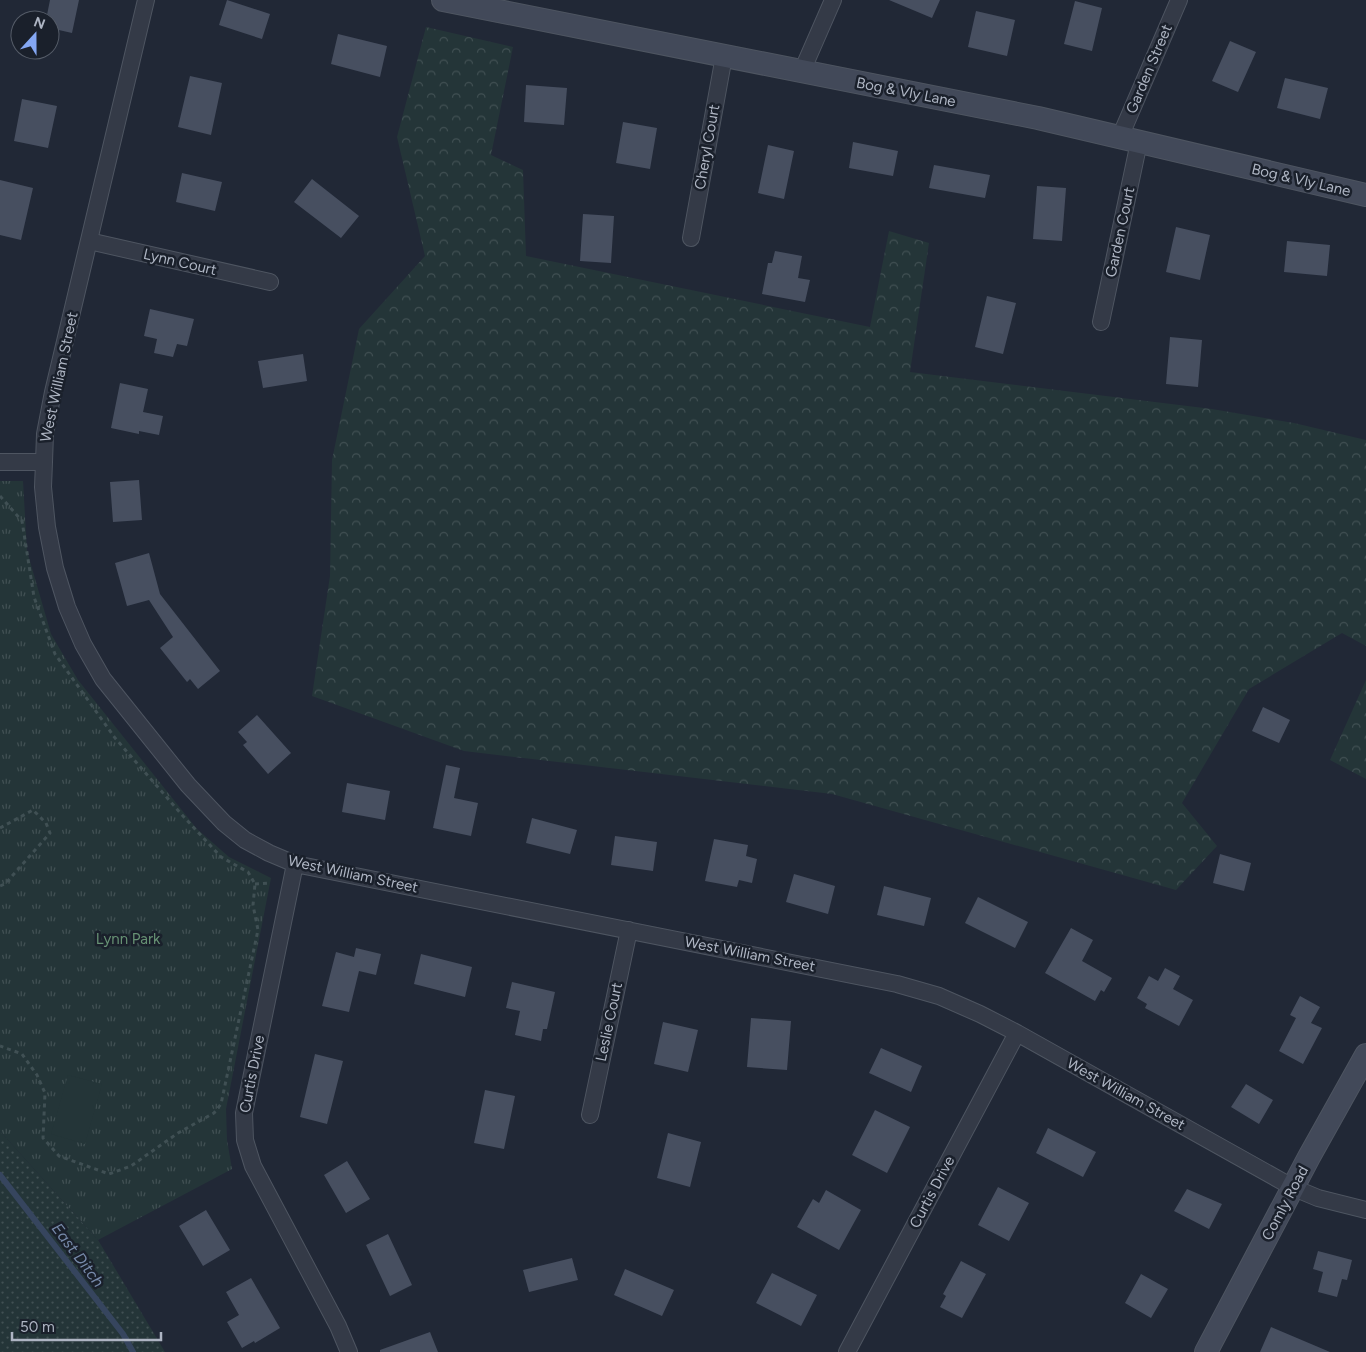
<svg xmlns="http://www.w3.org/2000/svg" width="1366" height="1352" font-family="Figtree,sans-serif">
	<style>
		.grass { fill: url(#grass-dots) }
		.forest { fill: url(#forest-crowns) }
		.park { fill: url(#park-tufts) }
		.garden { fill: #243538 }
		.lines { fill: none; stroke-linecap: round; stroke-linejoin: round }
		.stream { stroke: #36455e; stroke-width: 6 }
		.building { fill: #474f60 }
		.street-casing { stroke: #4e5561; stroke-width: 18 }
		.secondary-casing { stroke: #4e5561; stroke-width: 24 }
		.path { stroke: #405054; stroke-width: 3; stroke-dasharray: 4 4; stroke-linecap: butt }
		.street { stroke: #343a47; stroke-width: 16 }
		.secondary { stroke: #424959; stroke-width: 22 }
		.labels { text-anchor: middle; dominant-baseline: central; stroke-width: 5; stroke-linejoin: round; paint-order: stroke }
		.street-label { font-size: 15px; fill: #aeb5c3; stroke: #1a202b }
		.park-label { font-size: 15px; fill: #679274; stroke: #1a202b }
		.water-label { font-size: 16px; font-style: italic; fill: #778aaa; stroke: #1a202b }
	</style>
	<defs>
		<pattern id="grass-dots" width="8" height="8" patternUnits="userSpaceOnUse" patternTransform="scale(1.25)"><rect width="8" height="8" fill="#243538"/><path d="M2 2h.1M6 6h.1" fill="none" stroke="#415053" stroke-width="1.8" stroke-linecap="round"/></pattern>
		<pattern id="forest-crowns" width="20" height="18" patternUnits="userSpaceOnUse" patternTransform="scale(1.25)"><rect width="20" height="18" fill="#243538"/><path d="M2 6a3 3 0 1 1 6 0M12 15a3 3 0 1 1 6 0" fill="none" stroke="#415053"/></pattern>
		<pattern id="park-tufts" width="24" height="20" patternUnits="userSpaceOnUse" patternTransform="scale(1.25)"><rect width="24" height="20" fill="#243538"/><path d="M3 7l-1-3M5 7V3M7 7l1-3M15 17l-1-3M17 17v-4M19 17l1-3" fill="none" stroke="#415053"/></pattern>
	</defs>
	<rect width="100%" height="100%" fill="#212836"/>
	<path class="grass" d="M 0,1131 L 98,1240 L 165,1352 L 0,1352 Z"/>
	<path class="forest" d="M 426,27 L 513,47 L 491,155 L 523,170 L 526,256 L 870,327 L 889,231 L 929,243 L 910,372 L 1212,409 L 1294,423 L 1366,440 L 1366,646 L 1342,633 L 1249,689 L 1182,803 L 1217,846 L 1176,890 L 832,794 L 464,751 L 312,696 L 330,576 L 332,460 L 359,329 L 425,256 L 397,137 Z
		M 1366,680 L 1366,779 L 1330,760 Z"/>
	<path class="park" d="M 0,481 L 23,481 L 27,551 L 51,634 L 78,680 L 197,829 L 229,857 L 271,878 L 226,1109 L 227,1140 L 232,1169 L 98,1240 L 0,1131 Z"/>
	<path class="garden" d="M 68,1075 L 102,1084 L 85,1144 L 51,1134 Z"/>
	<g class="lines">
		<path class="stream" d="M 0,1175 L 123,1334 L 133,1352"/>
	</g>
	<path class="building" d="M 50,0 L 79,0 L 72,33 L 50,28 L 50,20 L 46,20 Z
		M 227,0 L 270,14 L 262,39 L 219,25 Z
		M 889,0 L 940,0 L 932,18 Z
		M 1075,1 L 1102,8 L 1092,51 L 1064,44 Z
		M 976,11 L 1015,20 L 1007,56 L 968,47 Z
		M 338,34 L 387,46 L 380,77 L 331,64 Z
		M 1230,41 L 1256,52 L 1238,92 L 1212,81 Z
		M 190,76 L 222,83 L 211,135 L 178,127 Z
		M 1285,78 L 1328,88 L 1320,119 L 1277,108 Z
		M 526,85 L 567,88 L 564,125 L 524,122 Z
		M 22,99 L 57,106 L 48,148 L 14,141 Z
		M 623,122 L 657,128 L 650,169 L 616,163 Z
		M 853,142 L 898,151 L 893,176 L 849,168 Z
		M 768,145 L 794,151 L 784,199 L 758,193 Z
		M 934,165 L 990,175 L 985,198 L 929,188 Z
		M 182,173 L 222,182 L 215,211 L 176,202 Z
		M 312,179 L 359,216 L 341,238 L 294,202 Z
		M 0,180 L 33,188 L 21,240 L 0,235 Z
		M 1037,186 L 1066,188 L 1062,241 L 1033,239 Z
		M 583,214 L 614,216 L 611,263 L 580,261 Z
		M 1176,227 L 1210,235 L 1200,280 L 1166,272 Z
		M 1287,241 L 1330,245 L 1327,276 L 1284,272 Z
		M 775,251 L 802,256 L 798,278 L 810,280 L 805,302 L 762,294 L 768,263 L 772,263 Z
		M 987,296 L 1016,303 L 1003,354 L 975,347 Z
		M 150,309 L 194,319 L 187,346 L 177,344 L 173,357 L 154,353 L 157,339 L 144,336 Z
		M 1170,337 L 1202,340 L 1198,387 L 1166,384 Z
		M 303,354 L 307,381 L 263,388 L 258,361 Z
		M 120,383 L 148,389 L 143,412 L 163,416 L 159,435 L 139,431 L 139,434 L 111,428 Z
		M 139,480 L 142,520 L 113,522 L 110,482 Z
		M 149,553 L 160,594 L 220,671 L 198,689 L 190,679 L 187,682 L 160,648 L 173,637 L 149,600 L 127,606 L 115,563 Z
		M 1263,707 L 1290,720 L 1279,743 L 1252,731 Z
		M 257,715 L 291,753 L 268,774 L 243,745 L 247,742 L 238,732 Z
		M 446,765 L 460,768 L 454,798 L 478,803 L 471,836 L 433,828 Z
		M 347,783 L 390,791 L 385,820 L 342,812 Z
		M 532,818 L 577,830 L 570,854 L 526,843 Z
		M 615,836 L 657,842 L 653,871 L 611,865 Z
		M 714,839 L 748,845 L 746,856 L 757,859 L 752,883 L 739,880 L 737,887 L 705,881 Z
		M 1220,854 L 1251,863 L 1244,891 L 1213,883 Z
		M 794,874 L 835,886 L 828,914 L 786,902 Z
		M 884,886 L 931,898 L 924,926 L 877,915 Z
		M 978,897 L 1028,922 L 1015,948 L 965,923 Z
		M 1071,928 L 1093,940 L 1082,961 L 1112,978 L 1104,992 L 1101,990 L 1095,1001 L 1045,973 Z
		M 356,948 L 381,954 L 376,975 L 359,971 L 349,1012 L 322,1006 L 336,952 L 354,957 Z
		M 421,954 L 472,967 L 465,997 L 414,984 Z
		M 1165,968 L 1180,976 L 1173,989 L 1193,1000 L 1179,1026 L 1145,1008 L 1147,1004 L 1137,998 L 1149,976 L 1158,981 Z
		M 512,982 L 555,992 L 547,1029 L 543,1029 L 541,1041 L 515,1035 L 520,1011 L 506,1008 Z
		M 1300,996 L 1320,1007 L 1311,1023 L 1322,1028 L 1303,1064 L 1279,1051 L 1296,1018 L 1290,1015 Z
		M 751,1018 L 791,1021 L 787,1070 L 747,1067 Z
		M 663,1022 L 698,1030 L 688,1072 L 654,1064 Z
		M 881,1048 L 922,1066 L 911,1092 L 869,1073 Z
		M 315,1054 L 343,1061 L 327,1124 L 300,1117 Z
		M 1246,1084 L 1273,1100 L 1259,1124 L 1231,1107 Z
		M 485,1090 L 515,1096 L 504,1149 L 474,1143 Z
		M 875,1110 L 910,1127 L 887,1173 L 852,1155 Z
		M 1048,1128 L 1096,1152 L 1083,1177 L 1036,1153 Z
		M 668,1133 L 701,1142 L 690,1187 L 657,1178 Z
		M 347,1161 L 370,1199 L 346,1213 L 324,1175 Z
		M 998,1187 L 1029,1203 L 1009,1241 L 978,1225 Z
		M 1187,1189 L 1222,1204 L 1209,1229 L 1174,1211 Z
		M 826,1190 L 861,1210 L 839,1250 L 797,1227 L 813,1199 L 819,1203 Z
		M 206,1210 L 230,1250 L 203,1266 L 179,1226 Z
		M 388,1234 L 412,1285 L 390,1296 L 366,1245 Z
		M 1318,1251 L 1352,1260 L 1347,1280 L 1342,1279 L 1337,1297 L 1318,1292 L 1323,1272 L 1313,1269 Z
		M 572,1258 L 578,1280 L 529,1292 L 523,1270 Z
		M 961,1261 L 986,1274 L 962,1318 L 940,1307 L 946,1296 L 943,1294 Z
		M 625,1269 L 674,1290 L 662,1316 L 614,1295 Z
		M 772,1273 L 817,1295 L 801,1326 L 756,1303 Z
		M 1141,1274 L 1168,1289 L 1151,1318 L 1125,1303 Z
		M 251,1278 L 280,1328 L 255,1343 L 254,1341 L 242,1348 L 227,1322 L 239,1315 L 226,1292 Z
		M 1271,1327 L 1330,1352 L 1260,1352 Z
		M 430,1332 L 438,1352 L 380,1352 L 380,1350 Z"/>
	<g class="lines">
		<g class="street-casing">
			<path id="street" d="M 146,0 L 53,392 L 45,434 L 44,462 L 43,487 L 47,527 L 55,568 L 67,607 L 83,644 L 103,679 L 188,785 L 224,823 L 245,840 L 269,853 L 295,864 L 897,984 L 939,996 L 980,1014 L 1017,1033 L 1294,1188 L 1318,1198 L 1366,1210
				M 802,71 L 833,0
				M 1120,137 L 1179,0
				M 691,238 L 724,56
				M 89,241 L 270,282
				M 1101,322 L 1139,142
				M 0,462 L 44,462
				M 295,864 L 244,1113 L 245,1140 L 253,1166 L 338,1326 L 349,1352
				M 590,1115 L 629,930
				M 847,1352 L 1017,1033"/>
		</g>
		<g class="secondary-casing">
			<path id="secondary" d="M 443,0 L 1038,118 L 1366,195
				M 1206,1352 L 1309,1157 L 1366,1055"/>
		</g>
		<path class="path" d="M 0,496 L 22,521 L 34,597 L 55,654 L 115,738 L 183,816 L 221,857 L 248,872 L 255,884 L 253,905 L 258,930 L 221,1104 L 214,1113 L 178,1133 L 131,1166 L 109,1174 L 59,1156 L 43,1138 L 45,1093 L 37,1075 L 22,1054 L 0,1046
			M 0,828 L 33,810 L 46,823 L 50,833 L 5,884 L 0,886
			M 255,884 L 270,883"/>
		<use href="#street" class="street"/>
		<use href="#secondary" class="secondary"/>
	</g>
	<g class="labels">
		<g class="street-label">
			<text transform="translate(1149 69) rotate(-67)">Garden Street</text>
			<text transform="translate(906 92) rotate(11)">Bog &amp; Vly Lane</text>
			<text transform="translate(707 147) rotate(-80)">Cheryl Court</text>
			<text transform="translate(1301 180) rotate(13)">Bog &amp; Vly Lane</text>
			<text transform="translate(1120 232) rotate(-78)">Garden Court</text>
			<text transform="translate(180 262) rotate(13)">Lynn Court</text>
			<text transform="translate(59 377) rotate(-78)">West William Street</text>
			<text transform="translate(353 874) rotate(12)">West William Street</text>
			<text transform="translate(750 954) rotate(11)">West William Street</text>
			<text transform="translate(609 1022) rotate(-78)">Leslie Court</text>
			<text transform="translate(252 1074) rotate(-79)">Curtis Drive</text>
			<text transform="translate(1126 1094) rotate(29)">West William Street</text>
			<text transform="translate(932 1192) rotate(-62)">Curtis Drive</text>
			<text transform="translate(1285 1203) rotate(-62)">Comly Road</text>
		</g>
		<g class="park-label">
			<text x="128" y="939">Lynn Park</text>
		</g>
		<g class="water-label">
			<text transform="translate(78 1255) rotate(53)">East Ditch</text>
		</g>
	</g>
	<g transform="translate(35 35) rotate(21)"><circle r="24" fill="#1a202b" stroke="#555c68"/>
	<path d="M0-4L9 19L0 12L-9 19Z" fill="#84a7f3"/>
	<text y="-8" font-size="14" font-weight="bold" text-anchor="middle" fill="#aeb5c3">N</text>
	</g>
	<path d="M12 1332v8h149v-8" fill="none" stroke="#aeb5c3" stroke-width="2.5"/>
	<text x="20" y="1332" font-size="15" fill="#aeb5c3" stroke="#1a202b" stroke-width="4" paint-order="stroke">50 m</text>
</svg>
